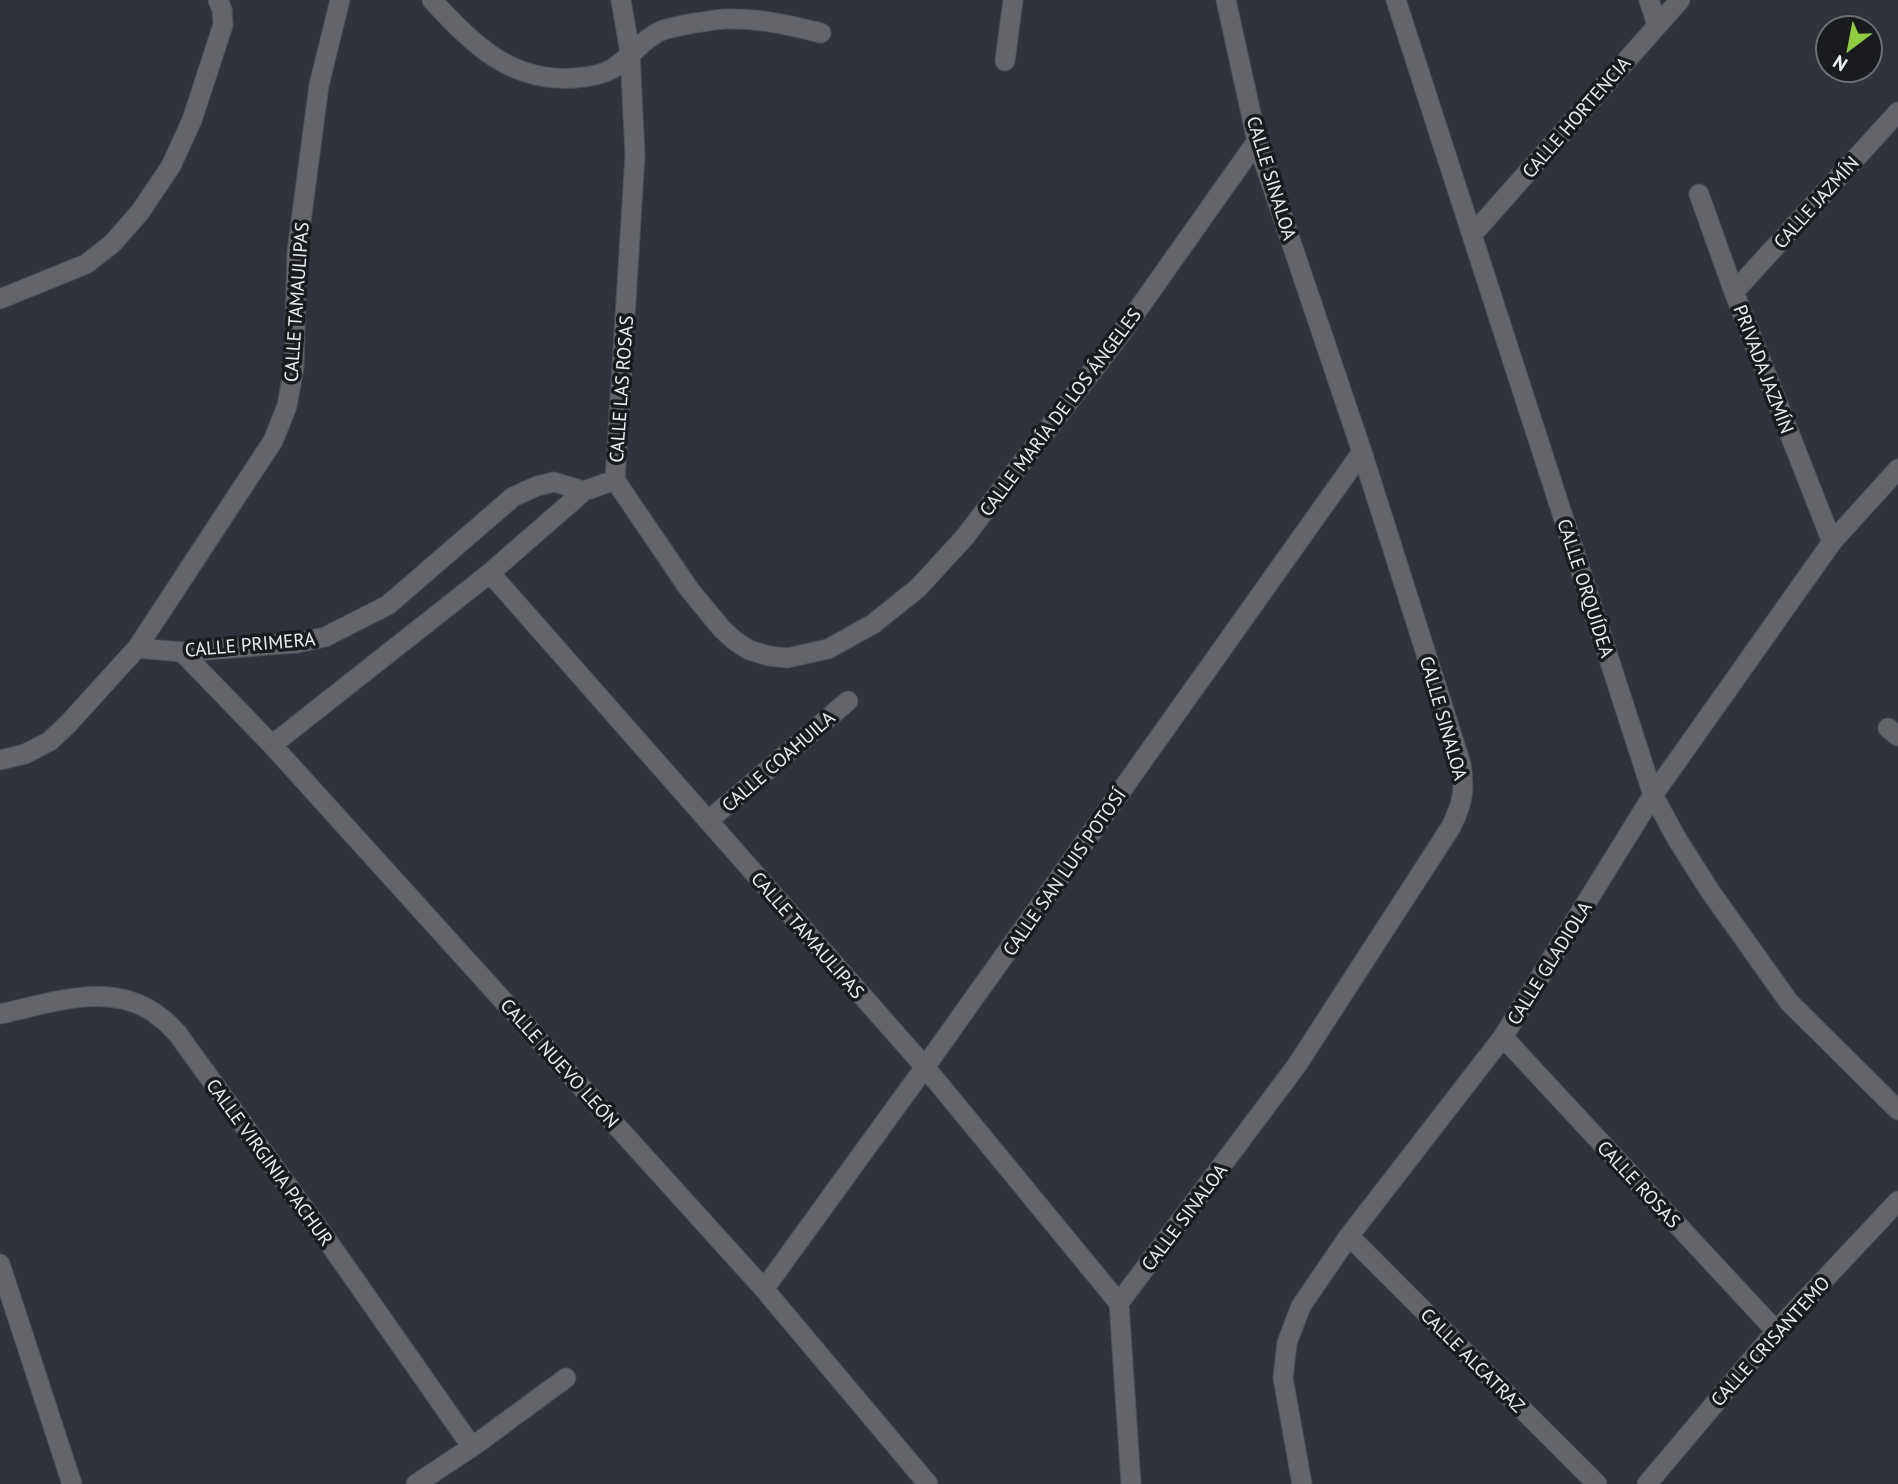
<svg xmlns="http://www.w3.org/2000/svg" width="1898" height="1484" font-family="'PT Sans',sans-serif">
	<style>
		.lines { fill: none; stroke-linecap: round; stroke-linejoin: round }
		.minor-casing { stroke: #4d5159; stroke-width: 21 }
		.minor { stroke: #63656a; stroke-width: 19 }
		.labels { text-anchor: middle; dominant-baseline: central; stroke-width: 7; stroke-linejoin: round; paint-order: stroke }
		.street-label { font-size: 19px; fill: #e9ecf2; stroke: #191b1f }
	</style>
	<rect width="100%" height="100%" fill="#2f333c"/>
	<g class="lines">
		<g class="minor-casing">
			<path id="minor" d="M 432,0 C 473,44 510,83 576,78 C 588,77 601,75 612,69 C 630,58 643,38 663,30 C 673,27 684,25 694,23 C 705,22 716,19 726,19 C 759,18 789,25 821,33
				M 621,0 L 630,53 L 635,155 L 615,480 L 689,589 L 722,629 L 735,641 L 749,650 L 769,656 L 787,658 L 828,649 L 873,624 L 918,588 L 964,538 L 1117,339 L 1257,141
				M 1396,0 L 1653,795 L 1677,839 L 1710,891 L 1789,1002 L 1898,1110
				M 1649,0 L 1657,25
				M 1005,61 L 1013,0
				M 1699,194 L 1734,292 L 1832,542
				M 1472,235 L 1680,0
				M 1734,292 L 1898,112
				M 0,299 L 86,264 L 112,244 L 140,212 L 171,166 L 192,120 L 223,25 L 222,9 L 218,0
				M 490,573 L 925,1067 L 1119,1303
				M 137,648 L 273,441 L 287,406 L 294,367 L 297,252 L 319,85 L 340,0
				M 182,652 L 272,745 L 764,1289 L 928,1484
				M 1888,728 L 1898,736
				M 272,745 L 490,573 L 584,491
				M 0,760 L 25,754 L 50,741 L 68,724 L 137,648 L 182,652 L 296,643 L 325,637 L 388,605 L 513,497 L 537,486 L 554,482 L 584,491 L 615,480
				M 708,821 L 848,701
				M 0,1014 C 52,1003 115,979 161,1018 C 167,1022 172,1028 177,1033 L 327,1240 L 472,1447
				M 1503,1037 L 1776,1331
				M 1349,1236 L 1597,1484
				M 0,1264 L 72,1484
				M 764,1289 L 925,1067 L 1362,452
				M 416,1484 L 472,1447 L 566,1378
				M 1131,1484 L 1119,1303 L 1297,1065 L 1451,827 C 1463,803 1465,790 1461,764 L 1362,452 L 1257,141 L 1226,0
				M 1302,1484 L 1283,1378 L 1287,1343 L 1301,1306 L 1349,1236 L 1503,1037 L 1653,795 L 1832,542 L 1898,469
				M 1647,1484 L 1776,1331 L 1898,1201"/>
		</g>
		<use href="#minor" class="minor"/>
	</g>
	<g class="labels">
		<g class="street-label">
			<text transform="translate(1576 117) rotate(-49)">CALLE HORTENCIA</text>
			<text transform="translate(1272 178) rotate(73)">CALLE SINALOA</text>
			<text transform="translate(1816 202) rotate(-48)">CALLE JAZMÍN</text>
			<text transform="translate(296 302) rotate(-86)">CALLE TAMAULIPAS</text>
			<text transform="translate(1764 369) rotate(69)">PRIVADA JAZMÍN</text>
			<text transform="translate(621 389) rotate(-86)">CALLE LAS ROSAS</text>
			<text transform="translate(1060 412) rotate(-53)">CALLE MARÍA DE LOS ÁNGELES</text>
			<text transform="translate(1586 588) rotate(72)">CALLE ORQUÍDEA</text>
			<text transform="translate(250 644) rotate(-5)">CALLE PRIMERA</text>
			<text transform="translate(1444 718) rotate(74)">CALLE SINALOA</text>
			<text transform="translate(778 761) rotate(-41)">CALLE COAHUILA</text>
			<text transform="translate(1064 872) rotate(-55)">CALLE SAN LUIS POTOSÍ</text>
			<text transform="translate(808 935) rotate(49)">CALLE TAMAULIPAS</text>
			<text transform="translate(1549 963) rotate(-58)">CALLE GLADIOLA</text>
			<text transform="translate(560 1063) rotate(48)">CALLE NUEVO LEÓN</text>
			<text transform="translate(270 1162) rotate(54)">CALLE VIRGINIA PACHUR</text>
			<text transform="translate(1639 1184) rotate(47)">CALLE ROSAS</text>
			<text transform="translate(1184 1217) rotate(-53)">CALLE SINALOA</text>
			<text transform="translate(1770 1341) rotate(-48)">CALLE CRISANTEMO</text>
			<text transform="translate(1473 1360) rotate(45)">CALLE ALCATRAZ</text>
		</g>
	</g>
	<g transform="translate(1849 49) rotate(212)"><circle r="33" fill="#191b1f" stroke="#6c6f73" stroke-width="2"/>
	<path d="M0-5L12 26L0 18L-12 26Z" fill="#90cd41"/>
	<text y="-10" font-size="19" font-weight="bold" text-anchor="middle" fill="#e9ecf2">N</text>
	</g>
</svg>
